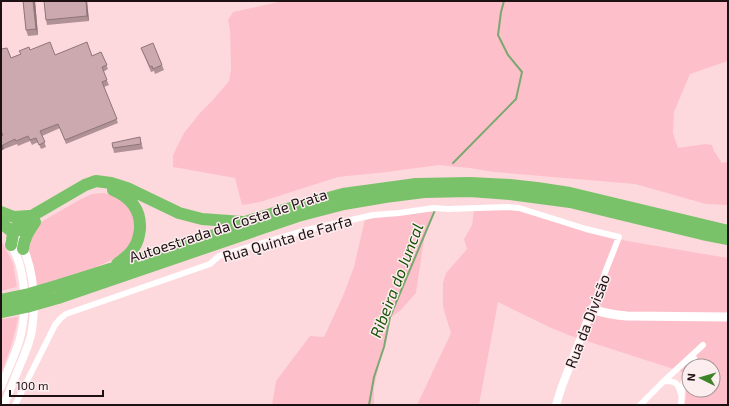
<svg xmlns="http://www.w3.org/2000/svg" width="729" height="406" font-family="'Exo 2',sans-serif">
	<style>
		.green { fill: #fdc0ca }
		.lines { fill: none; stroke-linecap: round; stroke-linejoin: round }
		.stream { stroke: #7ba870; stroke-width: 2 }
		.minor { stroke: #fff; stroke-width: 6 }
		.tertiary { stroke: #fff; stroke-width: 8 }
		.secondary { stroke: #fff; stroke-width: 9 }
		.motorway { stroke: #7ac269; stroke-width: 12 }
		.wall { fill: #af9196 }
		.shaded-wall { fill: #8f767a }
		.building { fill: #cca9af; stroke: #8f767a }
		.labels { text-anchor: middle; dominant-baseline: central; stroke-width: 3; stroke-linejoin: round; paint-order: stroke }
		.street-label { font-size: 15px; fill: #1d1113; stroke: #fcedef }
		.water-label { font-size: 16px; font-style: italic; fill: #185402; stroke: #fcedef }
	</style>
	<rect width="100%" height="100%" fill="#fdd9de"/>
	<path class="green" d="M 283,1 L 728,1 L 728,61 L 690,74 L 674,112 L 673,133 L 678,148 L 705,144 L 712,145 L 714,151 L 722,163 L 728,162 L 728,202 L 727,205 L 706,204 L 635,184 L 494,172 L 469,168 L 439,165 L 387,172 L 338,177 L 260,202 L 242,205 L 235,178 L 173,167 L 173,155 L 184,133 L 200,113 L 213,100 L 229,81 L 231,69 L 230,30 L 228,20 L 233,12 Z
		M 104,193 L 117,196 L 125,203 L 136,218 L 134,239 L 120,256 L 96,267 L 37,286 L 28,249 L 30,238 L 41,222 L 81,199 L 92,194 Z
		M 511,209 L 579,226 L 627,241 L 728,258 L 728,405 L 685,405 L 686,397 L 686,384 L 689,378 L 689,390 L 713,390 L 713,366 L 689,366 L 689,374 L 571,336 L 549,327 L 498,302 L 479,405 L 417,405 L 451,333 L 445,314 L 443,305 L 443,283 L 446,273 L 467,249 L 464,239 L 472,225 L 474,210 Z
		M 433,211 L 425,233 L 416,293 L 401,310 L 390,318 L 374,387 L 374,405 L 272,405 L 276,381 L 310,336 L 324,337 L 343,296 L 354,267 L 365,219 Z
		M 1,240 L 13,263 L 17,287 L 1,291 Z
		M 18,317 C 15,337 8,355 1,374 L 1,319 Z"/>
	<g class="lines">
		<path class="stream" d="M 453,163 L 516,99 L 522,72 L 508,55 L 498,35 L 501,12 L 504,1
			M 369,405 L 374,377 L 384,347 L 390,317 L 435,210"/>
		<path class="minor" d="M 664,381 C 675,381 678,382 681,394
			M 15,405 L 55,325 L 60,319 L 66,314 L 210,264 L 219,256 L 269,241 L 307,230 L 373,215 L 399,213 L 434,208 L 448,209 L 508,207 L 519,208 L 586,229 L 619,237 L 606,270 L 592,309
			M 640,405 L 664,381 L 703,345
			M 681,405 C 681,391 685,369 694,358"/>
		<path class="tertiary" d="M 1,387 C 7,372 14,357 19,342 C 26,318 26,290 20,266 C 18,257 13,249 9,241
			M 4,405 C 9,392 15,378 20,365 C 25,354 30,342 32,330 C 37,296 33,258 13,229
			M 556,405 L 562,386 L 592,309"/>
		<path class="secondary" d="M 592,309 C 603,313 615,315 627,316 L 728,317"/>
		<path class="motorway" d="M 113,190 C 130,197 141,209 140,229 C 139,236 138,243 133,249 C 130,255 122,260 117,264
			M 1,212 L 14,217 L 29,216
			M 1,223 L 10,230 L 21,230
			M 11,245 L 13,234 L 18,224 L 85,185 L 96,181 L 111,183 L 127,188 L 179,213 L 202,219 L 242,222
			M 23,249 C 24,238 29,231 35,222
			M 1,300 L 29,294 L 56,286 L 158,254 L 217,234 L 245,222 L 287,209 L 343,194 L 416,184 L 470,183 L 510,185 L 537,188 L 570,193 L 728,231
			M 1,312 L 30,306 L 58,298 L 298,216 L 344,204 L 385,197 L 424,192 L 470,191 L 510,194 L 570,202 L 702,234 L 728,239"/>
	</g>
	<path class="wall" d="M 23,1 L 35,1 L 38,35 L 28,36 L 26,30 Z
		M 44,1 L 87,1 L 89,21 L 47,25 L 46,20 Z
		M 153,43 L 164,70 L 155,74 L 154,71 L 151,72 L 141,48 Z
		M 30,50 L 55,55 L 92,56 L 101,52 L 108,69 L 103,72 L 109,85 L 104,87 L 118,123 L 66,144 L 60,128 L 42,136 L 46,147 L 41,149 L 38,142 L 32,145 L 30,141 L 18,146 L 17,144 L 4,149 L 1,151 L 1,136 L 3,135 L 11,58 Z
		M 140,137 L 143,149 L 114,153 L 113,148 Z"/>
	<path class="shaded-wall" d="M 33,1 L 35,1 L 38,35 L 36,29 Z
		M 86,1 L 87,1 L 89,21 L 87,16 Z
		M 3,145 L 4,149 L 1,151 L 1,146 Z"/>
	<path class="building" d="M 23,1 L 33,1 L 36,29 L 26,30 Z
		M 44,1 L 86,1 L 87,16 L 46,20 Z
		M 50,42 L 55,55 L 87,42 L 92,56 L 101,52 L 107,65 L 102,67 L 107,80 L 102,82 L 117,119 L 65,140 L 58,124 L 40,131 L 45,142 L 39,145 L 36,138 L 30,140 L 28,136 L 16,141 L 15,139 L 1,146 L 1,136 L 3,135 L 1,131 L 1,49 L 7,48 L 11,58 L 21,54 L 19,51 L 29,47 L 30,50 Z
		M 153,43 L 162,65 L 153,69 L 152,66 L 150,67 L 141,48 Z
		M 140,137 L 141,144 L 113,148 L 112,143 Z"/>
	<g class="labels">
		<g class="street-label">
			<text transform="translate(228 225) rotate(-18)">Autoestrada da Costa de Prata</text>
			<text transform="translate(287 238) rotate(-16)">Rua Quinta de Farfa</text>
			<text transform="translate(587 321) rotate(-69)">Rua da Divisão</text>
		</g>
		<g class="water-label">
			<text transform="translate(396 280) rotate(-69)">Ribeira do Juncal</text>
		</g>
	</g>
	<rect width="729" height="406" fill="none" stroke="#1d1113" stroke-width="4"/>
	<g transform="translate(701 378) rotate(275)"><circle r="19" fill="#fcedef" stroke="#a39597"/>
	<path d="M0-3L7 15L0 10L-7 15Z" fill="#3d8429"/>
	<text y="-6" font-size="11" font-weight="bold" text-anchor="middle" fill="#1d1113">N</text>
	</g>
	<path d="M10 390v6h93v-6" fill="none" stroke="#1d1113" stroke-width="2"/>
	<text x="16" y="390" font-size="12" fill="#1d1113" stroke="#fcedef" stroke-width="3" paint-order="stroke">100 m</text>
</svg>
